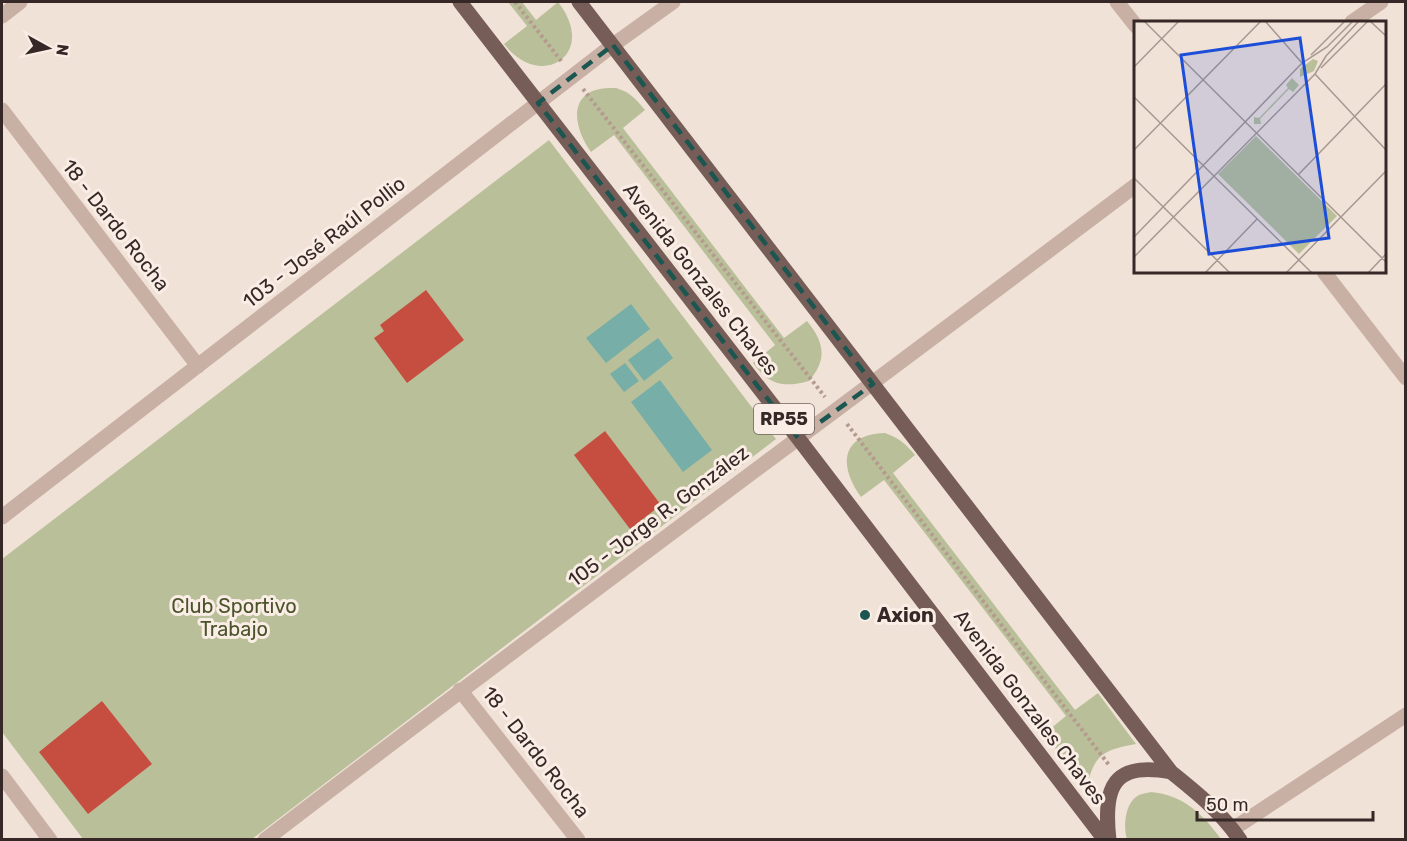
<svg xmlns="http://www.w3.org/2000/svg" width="1407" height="841" font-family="Rubik,sans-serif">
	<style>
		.green { fill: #b9c099 }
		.water { fill: #77aea8 }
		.building { fill: #c64e41 }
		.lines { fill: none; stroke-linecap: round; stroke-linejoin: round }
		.path { stroke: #b59a8f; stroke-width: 4; stroke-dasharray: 3 3; stroke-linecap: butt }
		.minor { stroke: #c9b0a5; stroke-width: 15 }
		.tertiary { stroke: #c9b0a5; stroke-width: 15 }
		.primary { stroke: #775d57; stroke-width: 15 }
		.marked { fill: none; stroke: #1c5651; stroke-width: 4.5; stroke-dasharray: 12 8; stroke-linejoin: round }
		.poi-dot { fill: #1c5651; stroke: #f9ede5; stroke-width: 2 }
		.labels { text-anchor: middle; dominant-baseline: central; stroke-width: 6; stroke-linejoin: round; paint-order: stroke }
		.shield { fill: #f9ede5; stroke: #70635f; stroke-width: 1.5 }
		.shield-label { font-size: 18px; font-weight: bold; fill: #352826 }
		.street-label { font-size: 20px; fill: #352826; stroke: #f9ede5 }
		.park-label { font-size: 20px; fill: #4a532a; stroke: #f9ede5 }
		.poi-label { font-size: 20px; font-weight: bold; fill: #352826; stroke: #f9ede5; text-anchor: start }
		.inset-road { fill: none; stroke: #a69891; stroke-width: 1.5 }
		.view { fill: #1d4ed8; fill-opacity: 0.15; stroke: #1d4ed8; stroke-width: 3 }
		.inset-edge { fill: none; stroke: #352826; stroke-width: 3 }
	</style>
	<rect width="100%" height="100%" fill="#f1e2d8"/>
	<path class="green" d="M 508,2 L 522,2 L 536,20 L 558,2 C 599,54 541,92 504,44 L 527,26 Z
		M 616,88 C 630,92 636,99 645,110 L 623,128 L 784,338 L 807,321 C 824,342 828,359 809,381 C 783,388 769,385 753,363 L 775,345 L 614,135 L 591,152 C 580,137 568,108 587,94 C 596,88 606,88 616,88 Z
		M 549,140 L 776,439 L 252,839 L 83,839 L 2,732 L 2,559 Z
		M 885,433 C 899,438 906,444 915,455 L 893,473 L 1075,710 L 1098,693 L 1136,744 C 1104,750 1094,754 1087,787 L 1044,734 L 1066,716 L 884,480 L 861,497 C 838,466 841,434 885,433 Z
		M 1151,792 C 1183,795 1202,813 1221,839 L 1127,839 C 1123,827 1125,805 1136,797 C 1139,794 1147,793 1151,792 Z"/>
	<path class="water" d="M 631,304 L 650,329 L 606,363 L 586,338 Z
		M 658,338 L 673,358 L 644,381 L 628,360 Z
		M 625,363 L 639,381 L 624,392 L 610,374 Z
		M 660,380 L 712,450 L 683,472 L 631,402 Z"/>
	<path class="building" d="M 426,290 L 464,340 L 407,383 L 374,338 L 384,331 L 380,325 Z
		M 605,431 L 661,505 L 630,529 L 574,455 Z
		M 102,701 L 152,764 L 88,814 L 39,752 Z"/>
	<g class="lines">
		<path class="path" d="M 515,2 L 562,62
			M 583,89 L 825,397
			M 847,424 L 1109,765"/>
		<path class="minor" d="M 1117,2 L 1136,26
			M 2,16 L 20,2
			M 1352,22 L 1381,2
			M 2,110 L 198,366
			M 1324,272 L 1406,378
			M 2,517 L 613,45 L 673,2
			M 460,690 L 578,840
			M 2,776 L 50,840
			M 265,840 C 553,619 846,404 1136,185"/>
		<path class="tertiary" d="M 1233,829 L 1406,715"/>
		<path class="primary" d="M 460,2 L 798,438 L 1105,840
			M 579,2 L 1171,772 C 1196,792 1222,813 1240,840
			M 1109,840 C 1103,787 1113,761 1171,772"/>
	</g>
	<path class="marked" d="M 613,45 L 873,384 L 798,438 L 538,103 Z"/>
	<circle class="poi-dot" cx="865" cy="615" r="6"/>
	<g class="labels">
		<rect class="shield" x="754" y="404" width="60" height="30" rx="4.5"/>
		<g class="shield-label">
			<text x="784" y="419">RP55</text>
		</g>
		<g class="street-label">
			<text transform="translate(116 225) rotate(52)">18 - Dardo Rocha</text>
			<text transform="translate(324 242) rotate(-38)">103 - José Raúl Pollio</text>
			<text transform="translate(701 279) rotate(52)">Avenida Gonzales Chaves</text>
			<text transform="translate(658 516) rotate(-37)">105 - Jorge R. González</text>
			<text transform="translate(1030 707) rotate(53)">Avenida Gonzales Chaves</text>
			<text transform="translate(536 752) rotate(52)">18 - Dardo Rocha</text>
		</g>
		<g class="park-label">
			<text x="234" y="606">Club Sportivo<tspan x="234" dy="23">Trabajo</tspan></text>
		</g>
		<g class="poi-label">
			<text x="877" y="615">Axion</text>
		</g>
	</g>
	<g transform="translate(1134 21)">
		<rect width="252" height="252" fill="#f1e2d8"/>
		<path d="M 179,38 L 184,40 L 180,50 L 166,56 L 166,48 ZM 158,57 L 165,64 L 159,71 L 155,68 L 126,98 L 127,103 L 120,103 L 120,96 L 125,97 L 154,67 L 152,64 ZM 122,115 L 203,195 L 165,233 L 84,153 Z" fill="#b9c099"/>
		<path class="inset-road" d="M 10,0 L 252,241M 131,0 L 168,42M 236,0 L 252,15M 177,34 L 211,0M 0,46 L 45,0M 187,47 L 234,0M 181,53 L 252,129M 0,76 L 178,252M 0,129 L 127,0M 164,154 L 252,63M 0,157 L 96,252M 0,216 L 168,42 L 193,26 L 219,0M 0,236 L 181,53 L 192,35 L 225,0M 71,252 L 123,198M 152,252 L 252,150M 234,252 L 252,233"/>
		<path class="view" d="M 166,17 L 195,217 L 75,233 L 47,34 Z"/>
		<rect width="252" height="252" class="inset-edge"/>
	</g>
	<rect width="1407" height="841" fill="none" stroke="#352826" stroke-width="6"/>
	<g transform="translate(48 48) rotate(98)" stroke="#f9ede5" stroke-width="4.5" paint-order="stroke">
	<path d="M0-4.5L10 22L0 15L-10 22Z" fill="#352826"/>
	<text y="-9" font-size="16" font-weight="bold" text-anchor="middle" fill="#352826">N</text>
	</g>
	<path d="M1197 811v9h176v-9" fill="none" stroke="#352826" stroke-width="3"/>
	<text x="1206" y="811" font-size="18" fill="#352826" stroke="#f9ede5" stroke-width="4.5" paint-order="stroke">50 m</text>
</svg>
